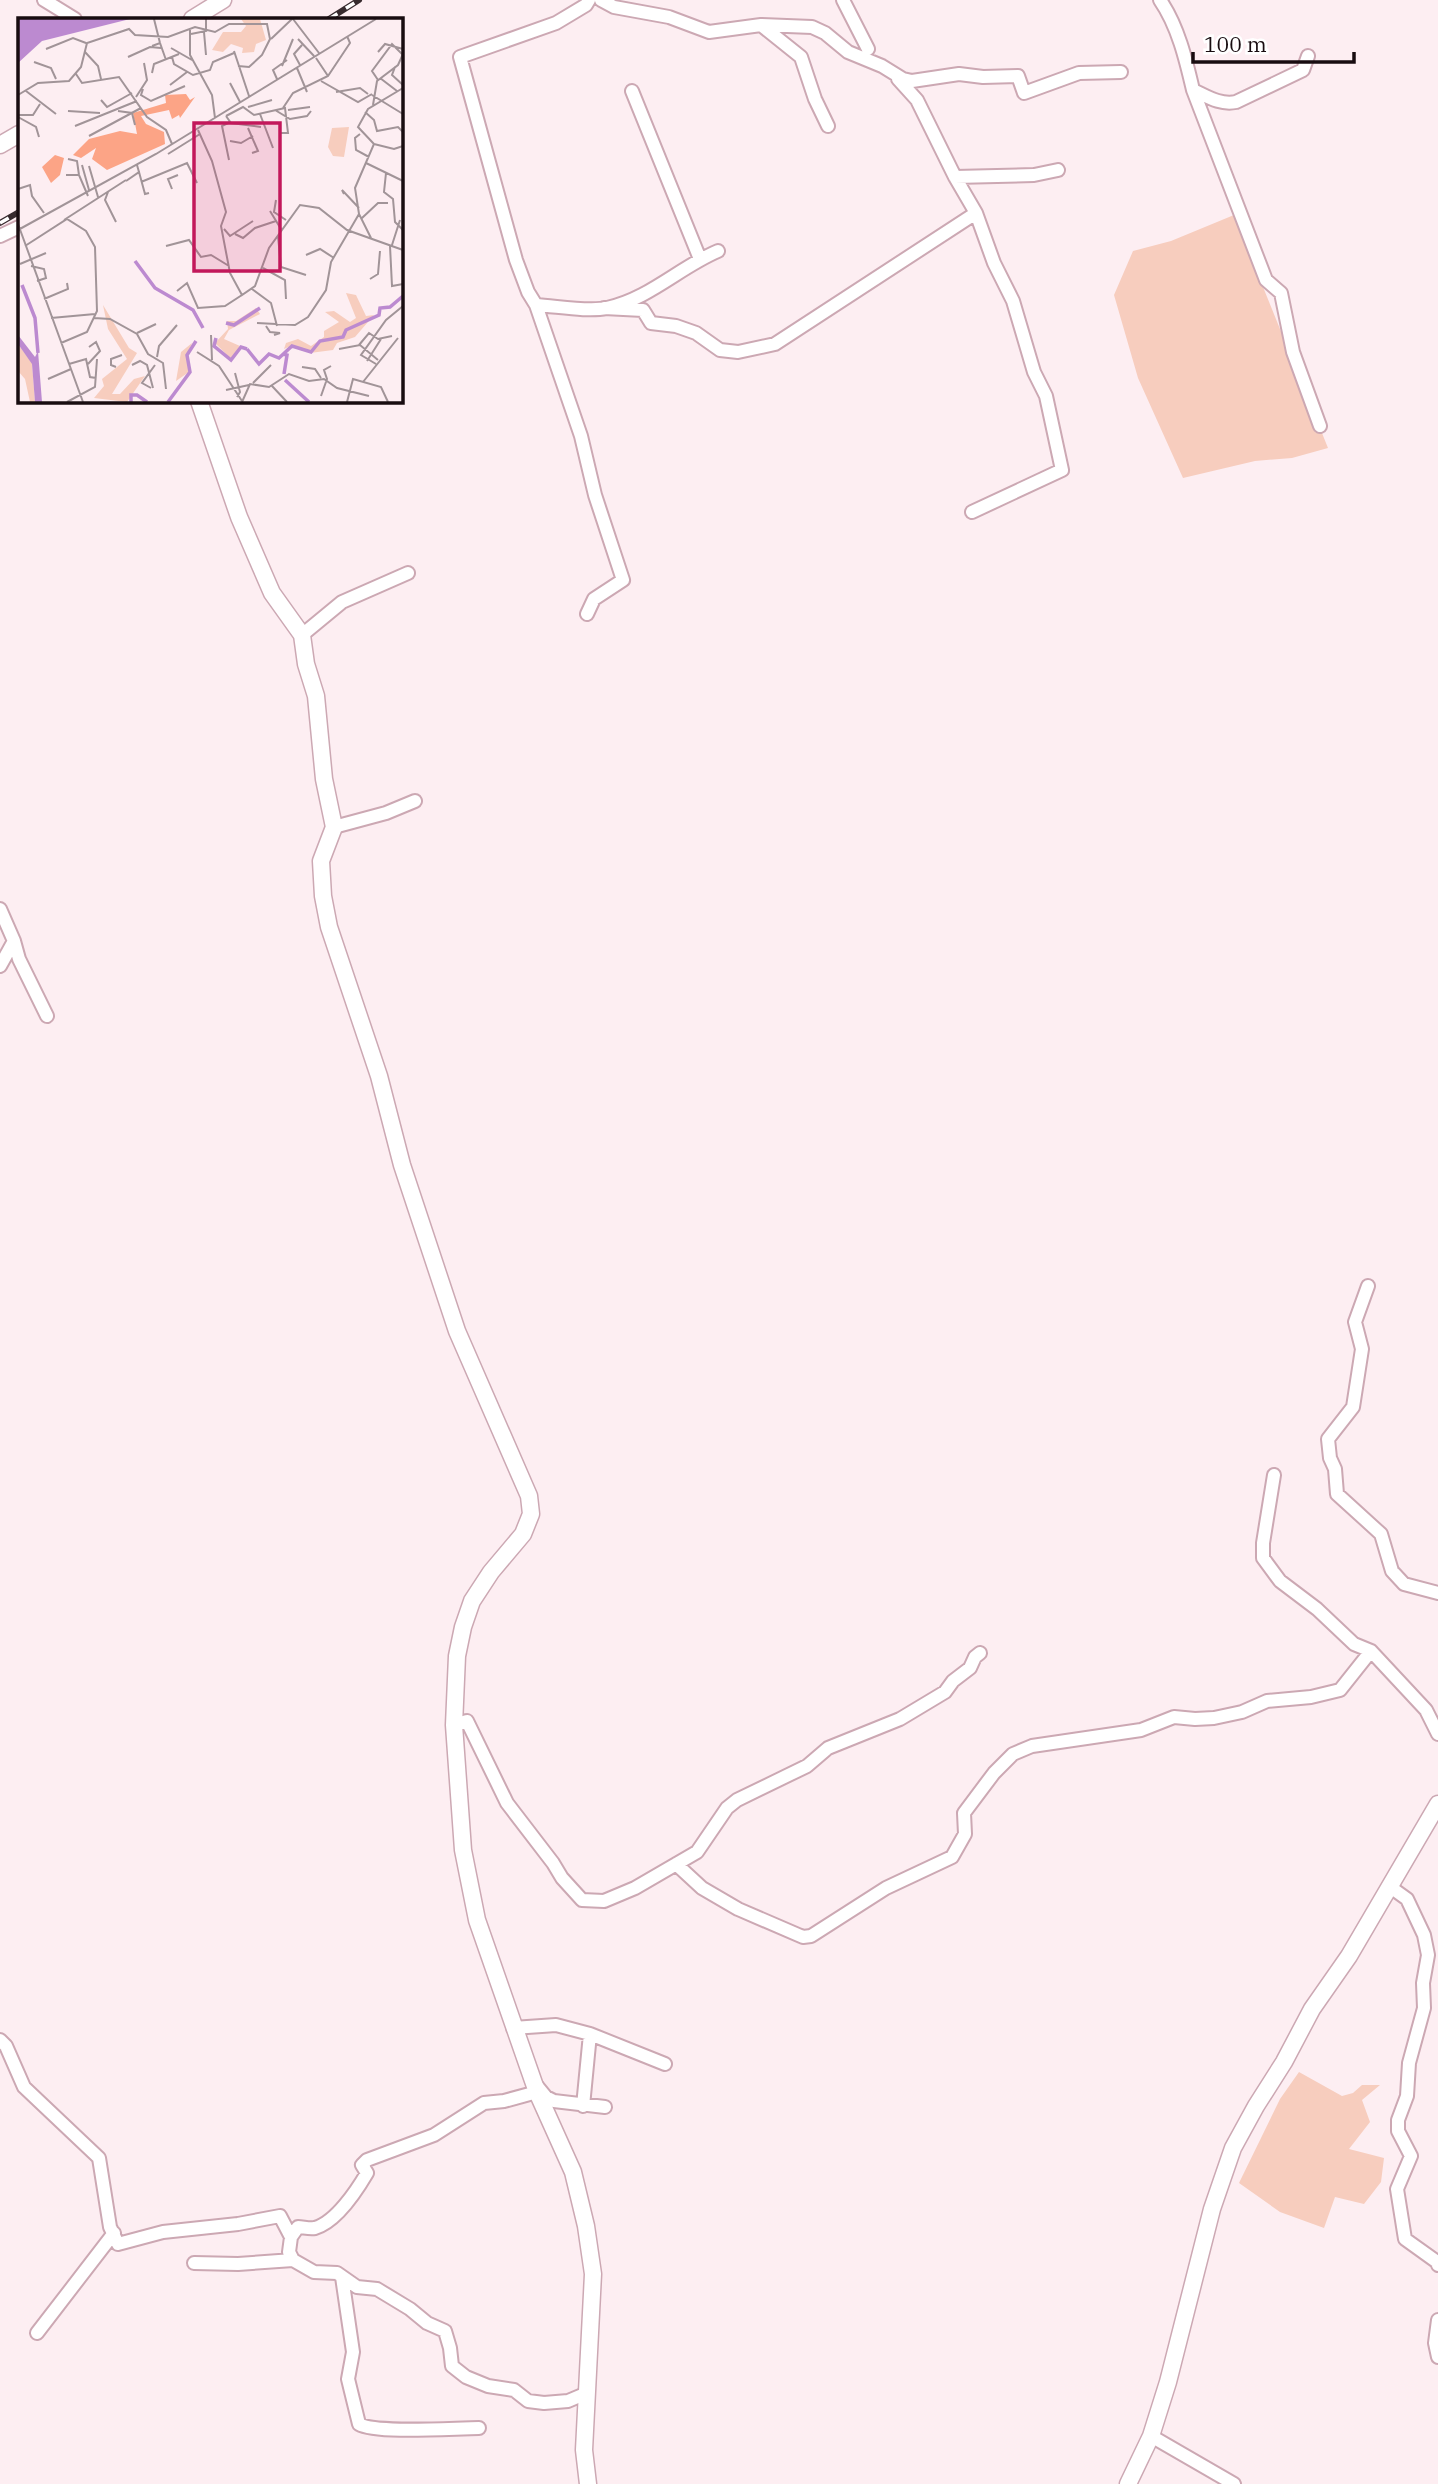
<svg xmlns="http://www.w3.org/2000/svg" width="1438" height="2484" font-family="'IBM Plex Serif',serif">
	<style>
		.green { fill: #f7cdbe }
		.lines { fill: none; stroke-linecap: round; stroke-linejoin: round }
		.minor-casing { stroke: #cca8b3; stroke-width: 16 }
		.secondary-casing { stroke: #cca8b3; stroke-width: 19 }
		.minor { stroke: #fff; stroke-width: 12 }
		.secondary { stroke: #fff; stroke-width: 16 }
		.rail-casing { stroke: #372a2e; stroke-width: 6 }
		.rail { stroke: #fff; stroke-width: 3.5; stroke-dasharray: 10; stroke-linecap: butt }
		.inset-river { fill: none; stroke: #bc8ad0; stroke-width: 3.5 }
		.inset-road { fill: none; stroke: #a19498; stroke-width: 2 }
		.view { fill: #c2185b; fill-opacity: 0.15; stroke: #c2185b; stroke-width: 3.5 }
		.inset-edge { fill: none; stroke: #180c10; stroke-width: 3.5 }
	</style>
	<rect width="100%" height="100%" fill="#fdeef2"/>
	<path class="green" d="M 1234,215 L 1328,448 L 1292,458 L 1255,461 L 1183,478 L 1138,378 L 1114,295 L 1133,251 L 1171,241 Z
		M 1299,2072 L 1342,2096 L 1353,2093 L 1362,2085 L 1380,2085 L 1362,2100 L 1370,2122 L 1349,2149 L 1384,2158 L 1381,2182 L 1364,2204 L 1335,2197 L 1324,2228 L 1280,2212 L 1239,2183 L 1280,2099 Z"/>
	<g class="lines">
		<g class="minor-casing">
			<path id="minor" d="M 44,0 L 75,19
				M 601,0 L 614,7 L 669,17 L 709,32 L 761,25 L 812,27 L 825,33 L 848,52 L 882,66 L 903,79 L 912,81 L 959,74 L 983,77 L 1018,76 L 1024,93 L 1079,73 L 1121,72
				M 843,0 L 868,49
				M 1160,0 C 1178,26 1186,60 1193,90 L 1266,280 L 1281,293 L 1293,352 L 1320,426
				M 761,25 L 801,57 L 815,99 L 828,126
				M 898,79 L 917,100 L 955,177 L 976,213 L 994,263 L 1013,301 L 1034,372 L 1046,396 L 1062,470 L 972,512
				M 1193,90 C 1208,97 1220,105 1236,102 L 1303,70 L 1308,56
				M 632,91 L 700,259
				M 955,177 L 1034,175 L 1058,170
				M 0,236 L 19,227
				M 536,305 C 556,306 587,312 607,308 C 649,299 680,267 718,251
				M 604,308 L 643,310 L 651,323 L 676,326 L 696,333 L 720,350 L 738,352 L 775,344 L 976,213
				M 587,614 L 594,599 L 623,580 L 595,495 L 581,436 L 536,305 L 528,292 L 516,260 L 460,57 L 556,23 L 586,5 L 589,0
				M 302,635 L 342,602 L 408,573
				M 334,827 L 386,813 L 415,801
				M 0,909 L 14,941 L 19,959 L 47,1016
				M 0,966 L 14,941
				M 1368,1286 L 1355,1322 L 1362,1349 L 1353,1407 L 1328,1439 L 1330,1458 L 1335,1469 L 1337,1494 L 1381,1534 L 1392,1571 L 1404,1584 L 1438,1593
				M 1274,1475 L 1263,1543 L 1263,1558 L 1280,1581 L 1317,1609 L 1354,1644 L 1371,1651 L 1426,1710 L 1438,1734
				M 454,1725 L 467,1721 L 507,1803 L 553,1863 L 562,1878 L 582,1900 L 604,1901 L 635,1888 L 697,1852 L 727,1808 L 737,1800 L 807,1766 L 828,1748 L 900,1719 L 945,1692 L 953,1681 L 970,1668 L 975,1657 L 980,1653
				M 676,1864 L 702,1888 L 738,1909 L 803,1937 L 811,1936 L 886,1888 L 952,1857 L 965,1834 L 964,1813 L 994,1773 L 1013,1754 L 1032,1746 L 1141,1730 L 1174,1717 L 1195,1719 L 1214,1718 L 1242,1712 L 1267,1701 L 1311,1697 L 1340,1690 L 1371,1651
				M 1389,1886 L 1407,1899 L 1424,1935 L 1428,1955 L 1423,1983 L 1424,2008 L 1409,2063 L 1407,2096 L 1398,2120 L 1398,2131 L 1411,2156 L 1397,2189 L 1405,2239 L 1437,2262 L 1438,2265
				M 513,2028 L 556,2025 L 590,2034 L 665,2064
				M 0,2040 L 6,2046 L 24,2087 L 99,2158 L 110,2227 L 118,2244 L 163,2232 L 238,2224 L 280,2216 L 291,2237 L 289,2252 L 293,2260 L 314,2272 L 337,2273 L 357,2287 L 377,2289 L 410,2309 L 427,2323 L 445,2331 L 450,2348 L 452,2366 L 466,2377 L 488,2386 L 514,2390 L 528,2401 L 544,2403 L 568,2401 L 587,2393
				M 537,2086 L 546,2097 L 554,2101 L 605,2107
				M 583,2106 L 590,2034
				M 291,2237 L 298,2227 C 303,2227 309,2229 315,2228 C 336,2222 357,2190 367,2173 L 362,2165 L 367,2160 L 434,2135 L 484,2103 L 504,2101 L 537,2092
				M 194,2263 L 238,2264 L 293,2260
				M 342,2277 L 353,2352 L 348,2379 L 359,2424 C 376,2434 455,2428 479,2428
				M 1438,2320 L 1435,2343 L 1438,2357
				M 37,2333 L 114,2233
				M 1151,2436 L 1234,2484"/>
		</g>
		<g class="secondary-casing">
			<path id="secondary" d="M 192,19 L 223,0
				M 0,145 L 19,134
				M 199,401 L 239,517 L 272,593 L 302,635 L 306,664 L 316,696 L 324,779 L 334,827 L 321,861 L 323,896 L 329,927 L 379,1076 L 402,1165 L 457,1331 L 529,1496 L 531,1514 L 523,1534 L 491,1572 L 472,1601 L 463,1627 L 457,1656 L 454,1725 L 463,1850 L 477,1920 L 537,2092 L 573,2172 L 586,2226 L 593,2274 L 584,2450 L 588,2484
				M 1128,2484 L 1151,2436 L 1168,2382 L 1212,2209 L 1233,2148 L 1256,2106 L 1284,2062 L 1312,2009 L 1349,1956 L 1438,1804"/>
		</g>
		<use href="#minor" class="minor"/>
		<use href="#secondary" class="secondary"/>
		<g class="rail-casing">
			<path id="rail" d="M 329,19 L 359,0
				M 0,223 L 19,212"/>
		</g>
		<use href="#rail" class="rail"/>
	</g>
	<g transform="translate(18 18)">
		<rect width="385" height="385" fill="#fdeef2"/>
		<path d="M 223,1 L 242,1 L 248,22 L 238,26 L 236,34 L 224,35 L 225,30 L 213,26 L 205,34 L 194,32 L 205,14 L 223,14 L 228,8 ZM 331,109 L 326,139 L 315,138 L 310,129 L 314,110 ZM 328,275 L 338,277 L 348,298 L 356,297 L 337,319 L 319,325 L 315,332 L 292,335 L 275,327 L 266,331 L 268,325 L 280,321 L 293,328 L 306,319 L 306,313 L 321,304 L 307,294 L 316,293 L 332,304 L 338,300 ZM 85,287 L 111,330 L 119,335 L 94,376 L 102,376 L 116,361 L 127,358 L 109,384 L 76,380 L 86,368 L 84,361 L 109,341 L 90,311 ZM 238,290 L 242,296 L 211,312 L 206,321 L 222,328 L 213,341 L 197,325 L 210,311 L 209,303 L 218,303 ZM 174,325 L 168,339 L 171,354 L 158,363 L 163,334 ZM 0,326 L 14,345 L 17,384 L 12,384 L 7,361 L 0,353 Z" fill="#f7cdbe"/>
		<path d="M 168,76 L 172,82 L 177,79 L 162,100 L 161,97 L 154,101 L 151,92 L 123,98 L 128,106 L 146,114 L 147,126 L 89,152 L 74,141 L 78,130 L 63,140 L 55,137 L 71,121 L 102,113 L 119,116 L 115,95 L 148,85 L 147,77 ZM 37,137 L 46,140 L 42,157 L 33,165 L 24,149 Z" fill="#fca486"/>
		<path d="M 0,1 L 112,1 L 24,23 L 0,45 ZM 0,317 L 17,339 L 20,333 L 24,384 L 17,384 L 14,346 L 0,326 Z" fill="#bc8ad0"/>
		<path class="inset-river" d="M 117,243 L 137,270 L 175,292 L 185,310M 4,267 L 17,300 L 20,335M 208,305 L 216,307 L 242,290M 198,320 L 196,328 L 213,342 L 223,329 L 229,331M 229,331 L 241,346 L 251,336 L 261,340 L 274,328 L 293,334 L 302,323 L 325,319 L 328,312 L 361,297 L 362,290 L 372,289 L 385,278M 265,336 L 269,337 L 266,356M 267,362 L 291,384M 113,384 L 113,377 L 119,377 L 129,384M 150,384 L 172,354 L 169,337 L 178,323"/>
		<path class="inset-road" d="M 136,1 L 142,25M 275,1 L 301,35M 172,12 L 172,37 L 194,77 L 197,100M 186,14 L 188,37M 173,16 L 188,13 L 188,1M 253,21 L 274,1M 280,21 L 296,38M 134,28 L 142,25 L 148,42M 153,30 L 174,42M 28,31 L 55,20 L 68,25M 216,33 L 231,78M 67,34 L 80,48 L 83,61M 360,34 L 367,26 L 385,31M 110,39 L 132,29 L 143,30M 154,39 L 156,46 L 175,57 L 192,52 L 195,44 L 216,35M 298,40 L 310,58M 16,44 L 33,50 L 38,61M 282,47 L 276,36 L 284,27M 264,48 L 275,21M 377,49 L 374,57 L 385,67M 279,50 L 289,74M 134,55 L 136,46 L 161,36M 58,56 L 64,65 L 101,59 L 129,99 L 148,112 L 154,126M 362,60 L 379,73M 259,61 L 255,52 L 269,42M 360,62 L 354,53 L 374,26 L 384,36M 303,63 L 340,84 L 354,76M 212,65 L 222,84M 152,67 L 169,54M 125,71 L 123,77 L 133,83 L 167,68M 8,73 L 38,96M 318,74 L 342,70 L 350,76M 0,77 L 20,65 L 51,63 L 63,49 L 69,25 L 111,11 L 117,17 L 150,19 L 177,9 L 197,14 L 211,6 L 249,6 L 252,21 L 244,37 L 231,49 L 220,48M 354,77 L 385,96M 118,79 L 129,62 L 126,45M 83,82 L 89,89 L 114,75M 355,87 L 359,63 L 380,47 L 385,36M 230,89 L 254,82M 265,90 L 275,75 L 310,58 L 332,25 L 329,18M 257,92 L 272,101 L 289,98 L 293,93M 270,92 L 292,89M 50,93 L 82,95M 100,93 L 114,95 L 117,107M 347,94 L 356,102 L 359,113 L 380,109 L 385,114M 242,96 L 255,130M 0,97 L 15,97 L 22,86M 208,98 L 225,89 L 236,97 L 267,90 L 270,115 L 263,115M 208,98 L 213,105 L 243,109M 0,99 L 18,109 L 21,119M 57,108 L 119,83M 230,110 L 240,133 L 234,135M 180,112 L 194,143 L 208,194 L 203,208 L 212,255 L 224,277 L 237,268 L 251,230 L 282,187 L 301,190 L 329,212 L 385,232M 342,116 L 337,120 L 338,132 L 351,139M 71,118 L 123,90M 212,123 L 223,125 L 235,118M 356,126 L 376,131 L 385,128M 150,136 L 182,116M 50,141 L 59,143 L 61,157M 211,142 L 204,108 L 212,104M 348,145 L 385,163M 64,147 L 71,172M 71,148 L 80,179M 121,154 L 127,176 L 131,175M 368,155 L 366,174 L 375,181 L 377,204 L 385,212M 48,157 L 61,157 L 70,178M 108,163 L 121,154 L 119,147M 123,164 L 169,145 L 179,165M 0,171 L 12,167 L 14,178 L 26,195M 154,171 L 150,161 L 160,157M 90,174 L 87,182 L 98,204M 326,176 L 324,172 L 341,190M 258,182 L 256,194 L 268,202M 252,193 L 263,211M 344,200 L 360,185 L 370,185M 46,202 L 108,162M 0,206 L 65,384M 206,211 L 212,218 L 235,203M 0,212 L 138,136 L 358,1M 217,216 L 225,220 L 237,210 L 258,203M 260,218 L 263,249 L 288,257M 353,220 L 341,196 L 337,170 L 356,126 L 340,109 L 350,91 L 385,70M 374,227 L 382,202M 7,228 L 49,201 L 68,213 L 77,229 L 79,293 L 69,314 L 43,325M 148,228 L 171,222 L 183,239 L 193,237 L 211,248M 372,228 L 374,268 L 385,266M 288,237 L 302,231 L 316,240M 2,246 L 28,235M 13,248 L 26,251 L 28,260 L 19,263M 245,250 L 267,262 L 268,281M 352,261 L 360,256 L 362,233M 234,271 L 253,285 L 259,308M 159,273 L 169,265 L 180,290 L 207,288 L 224,277M 26,281 L 50,271 L 49,265M 33,300 L 77,296M 76,300 L 92,301 L 119,316 L 130,336 L 145,345 L 148,371M 239,305 L 277,307 L 290,299 L 308,272 L 313,244 L 341,196M 248,308 L 252,314 L 262,315 L 256,317M 119,315 L 138,306M 193,317 L 194,342M 341,327 L 351,315 L 360,321 L 374,318M 321,331 L 342,327 L 360,342M 179,334 L 201,348 L 224,383M 139,339 L 141,328 L 159,307M 349,343 L 363,321M 51,346 L 68,341 L 72,359 L 78,360M 70,346 L 82,333 L 78,324 L 71,329M 358,346 L 343,337 L 368,302 L 385,288M 114,347 L 122,343 L 129,347 L 135,370M 98,349 L 93,347 L 93,341 L 104,337M 284,349 L 297,351 L 303,360M 217,355 L 222,374 L 219,379M 30,361 L 53,351M 345,364 L 380,320M 235,365 L 253,347M 254,368 L 269,384M 133,370 L 124,365 L 137,347M 208,372 L 231,367M 303,378 L 309,361 L 306,352 L 313,348M 49,384 L 77,369 L 79,341M 224,384 L 232,366 L 251,369 L 271,356 L 291,363 L 306,361 L 319,370 L 351,378M 329,384 L 335,361 L 363,369 L 370,384"/>
		<path class="view" d="M 176,105 L 262,105 L 262,253 L 176,253 Z"/>
		<rect width="385" height="385" class="inset-edge"/>
	</g>
	<path d="M1193 52v10h161v-10" fill="none" stroke="#180c10" stroke-width="3.5"/>
	<text x="1204" y="52" font-size="21" fill="#180c10" stroke="#ffffff" stroke-width="5" paint-order="stroke">100 m</text>
</svg>
